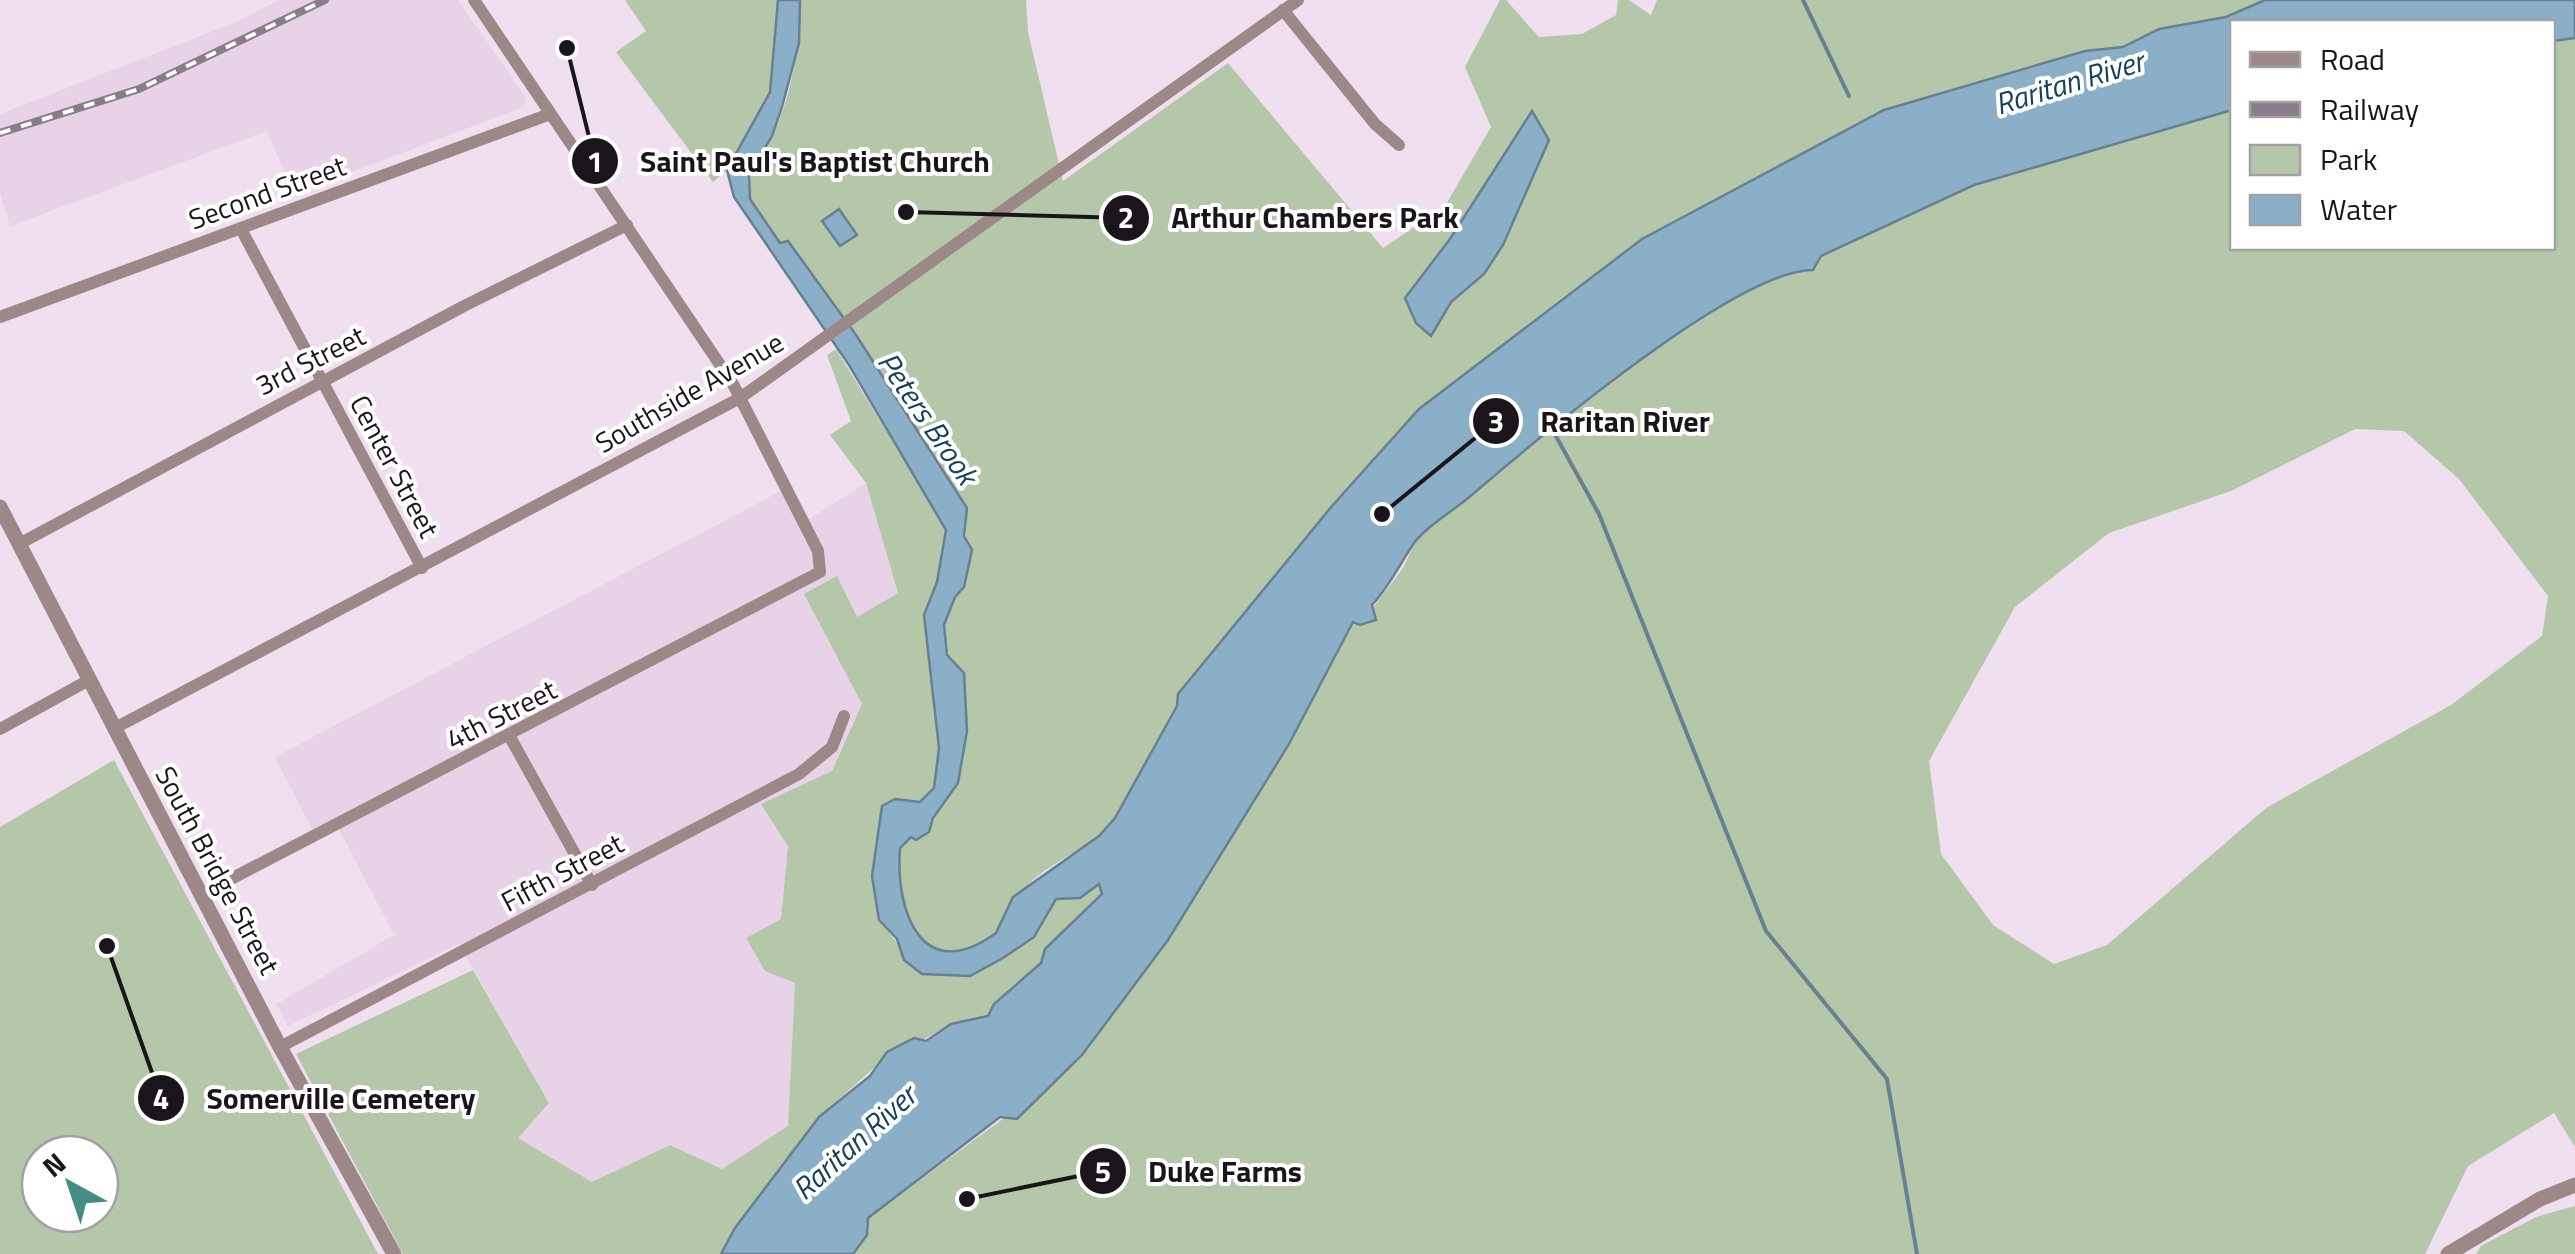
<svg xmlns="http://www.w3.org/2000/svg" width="2575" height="1254" font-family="'Titillium Web',sans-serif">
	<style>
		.built { fill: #e7d2e7 }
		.green { fill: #b5c7a9; fill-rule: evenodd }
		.water { fill: #8aafc6; stroke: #688192; stroke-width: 2.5 }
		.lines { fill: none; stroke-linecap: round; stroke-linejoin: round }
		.stream { stroke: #688192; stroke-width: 4 }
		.minor { stroke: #9c8987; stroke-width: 12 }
		.tertiary { stroke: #9c8987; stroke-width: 15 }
		.rail-casing { stroke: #887d88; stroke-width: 8 }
		.rail { stroke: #fff; stroke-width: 4; stroke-dasharray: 11; stroke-linecap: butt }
		.labels { text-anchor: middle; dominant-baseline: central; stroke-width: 8; stroke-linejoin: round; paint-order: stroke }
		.street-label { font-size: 28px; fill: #1a151a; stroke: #fff }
		.water-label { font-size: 30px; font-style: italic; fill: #13435c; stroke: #fff }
		.leader { fill: none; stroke: #1a151a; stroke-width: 4 }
		.callout-dot { fill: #1a151a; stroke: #fff; stroke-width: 4 }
		.mark-label { font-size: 30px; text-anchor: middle; font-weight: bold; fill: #fff }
		.callout-label { font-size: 30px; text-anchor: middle; font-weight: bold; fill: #1a151a; stroke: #fff; stroke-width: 8; stroke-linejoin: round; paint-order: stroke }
	</style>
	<rect width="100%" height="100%" fill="#efdfef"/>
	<path class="built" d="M 279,0 L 458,0 L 526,98 L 523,107 L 294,194 L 267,131 L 10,226 L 0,193 L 0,114 L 236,22 Z
		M 866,483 L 898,593 L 857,617 L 862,704 L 832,771 L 788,846 L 781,920 L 746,938 L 795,983 L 788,1126 L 722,1169 L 670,1145 L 592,1182 L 518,1138 L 549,1102 L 459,944 L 288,1026 L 277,1004 L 394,935 L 338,827 L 317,838 L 275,757 L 785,489 L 803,523 Z"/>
	<path class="green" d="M 625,0 L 778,0 L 770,92 L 727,170 L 713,182 L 616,52 L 646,31 Z
		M 800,0 L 1026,0 L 1028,32 L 1063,181 L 1228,63 L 1383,248 L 1445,206 L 1491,127 L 1465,67 L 1500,0 L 1506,0 L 1539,37 L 1582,34 L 1616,15 L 1618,0 L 1629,0 L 1651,15 L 1657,0 L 2265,0 L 2226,17 L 2159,29 L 2123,47 L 2085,51 L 1884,110 L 1642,239 L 1419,409 L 1178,694 L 1177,706 C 1157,744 1139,788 1113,821 C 1091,848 1058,858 1033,880 C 1011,899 1010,920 993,935 C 984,943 976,944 965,948 C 907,968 897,891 899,849 L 933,818 L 967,731 L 964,673 L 947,655 L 944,625 L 955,597 L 964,586 L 967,508 L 856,335 L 788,241 L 780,243 C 771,230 754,213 750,198 C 744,177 759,160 769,142 C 792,100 799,47 800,0 Z
		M 2575,38 L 2575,1147 L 2554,1113 L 2468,1166 L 2425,1254 L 853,1254 L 867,1235 L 868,1218 L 1049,1085 L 1082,1055 L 1168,940 L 1218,861 L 1221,848 L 1353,622 L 1360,625 L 1403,568 L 1415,542 L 1513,457 L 1628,368 L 1737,297 L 1974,185 L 2232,110 L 2232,248 L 2552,248 L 2553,41 ZM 2355,429 L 2404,431 L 2459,479 L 2548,596 L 2542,636 L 2451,705 L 2266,808 L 2107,945 L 2054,964 L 1993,925 L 1941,854 L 1929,761 L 2015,607 L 2109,533 L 2231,491 Z
		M 836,349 L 946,529 L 937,582 L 924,615 L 939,748 L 934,788 L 921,802 L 895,799 L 882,806 L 872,876 L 879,920 L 922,974 L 1034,937 L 1055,899 L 1080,898 L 1100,884 L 1102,894 L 1046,948 L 1041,962 L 994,1004 L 988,1016 L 951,1024 L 876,1066 L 819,1117 L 735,1228 L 721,1254 L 403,1254 L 296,1054 L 473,970 L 549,1103 L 518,1138 L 592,1182 L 670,1145 L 722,1169 L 788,1126 L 795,983 L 765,971 L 746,938 L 781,919 L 788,846 L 761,804 L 832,771 L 862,704 L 804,594 L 837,576 L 857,617 L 898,593 L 866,483 L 830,435 L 851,421 L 827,355 Z
		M 114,760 L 378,1254 L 0,1254 L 0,827 ZM 40,1154 L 100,1154 L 100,1214 L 40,1214 Z
		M 2575,1206 L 2575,1254 L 2476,1254 L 2481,1246 L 2536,1217 Z"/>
	<path class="water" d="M 778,0 L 800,0 L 799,43 L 782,107 L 772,136 L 749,174 L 750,199 L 780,243 L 788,241 L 856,335 L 967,508 L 964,536 L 972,550 L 964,587 L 955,597 L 944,625 L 947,655 L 964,673 L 967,731 L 958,783 L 933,818 L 929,832 L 916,840 L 911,837 L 900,848 C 895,914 923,986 996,933 L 1013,897 L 1099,836 L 1115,818 L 1177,706 L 1178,694 L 1332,506 L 1419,409 L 1642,239 L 1884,110 L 2085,51 L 2123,47 L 2159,29 L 2226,17 L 2265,0 L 2575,0 L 2575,38 L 2553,41 L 2552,22 L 2232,22 L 2232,110 L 1974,185 L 1821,256 L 1813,270 C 1737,269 1531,444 1467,499 C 1451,512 1427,526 1414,543 C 1399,565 1390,586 1372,605 L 1376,620 L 1360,625 L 1353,622 L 1289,744 L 1168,940 L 1082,1055 L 1017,1119 L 1000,1117 L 868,1218 L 867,1235 L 853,1254 L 721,1254 L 735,1228 L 819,1117 L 870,1076 L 887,1052 L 914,1038 L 926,1041 L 951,1024 L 988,1016 L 994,1004 L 1041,963 L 1045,949 L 1102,894 L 1099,884 L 1080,898 L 1056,899 L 1034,937 L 1003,958 L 970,976 L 922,974 L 904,960 L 897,939 L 879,920 L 872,876 L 882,806 L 895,799 L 920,802 L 934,788 L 939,748 L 924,615 L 937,582 L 946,530 L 849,365 L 734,197 L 727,170 L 770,92 Z
		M 1532,111 L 1549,140 L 1503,245 L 1484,274 L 1451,302 L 1431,336 L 1416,323 L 1405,298 L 1450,239 Z
		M 839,209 L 857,235 L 840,246 L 822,221 Z"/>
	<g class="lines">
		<path class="stream" d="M 1803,0 L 1849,96
			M 1552,429 L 1599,514 L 1766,931 L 1887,1079 L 1917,1254"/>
		<path class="minor" d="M 1283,10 L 1375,124 L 1399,145
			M 241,229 L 422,568
			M 0,317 L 550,114
			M 19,544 L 464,306 L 627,225
			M 115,728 L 740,398 L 1298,0
			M 0,729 L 89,680
			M 510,737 L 592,885
			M 202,894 L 820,572 L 818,551 L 733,384 L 474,0
			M 280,1047 L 799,774 L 832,747 L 844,716"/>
		<path class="tertiary" d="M 0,507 L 280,1047 L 394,1254
			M 2448,1254 L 2540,1199 L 2575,1185"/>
		<g class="rail-casing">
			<path id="rail" d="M 0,133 L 139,89 L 325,0"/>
		</g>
		<use href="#rail" class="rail"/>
	</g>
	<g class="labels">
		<g class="street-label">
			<text transform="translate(267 192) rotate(-20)">Second Street</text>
			<text transform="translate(310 360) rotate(-27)">3rd Street</text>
			<text transform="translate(689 392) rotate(-30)">Southside Avenue</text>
			<text transform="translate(395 466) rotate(62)">Center Street</text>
			<text transform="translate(501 714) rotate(-27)">4th Street</text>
			<text transform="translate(218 870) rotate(62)">South Bridge Street</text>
			<text transform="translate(562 872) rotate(-28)">Fifth Street</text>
		</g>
		<g class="water-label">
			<text transform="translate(2069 82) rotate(-17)">Raritan River</text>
			<text transform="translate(928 418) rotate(56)">Peters Brook</text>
			<text transform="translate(854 1142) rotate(-42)">Raritan River</text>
		</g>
	</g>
	<path class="leader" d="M567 48L595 161M906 212L1126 218M1382 514L1496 421M107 946L161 1098M967 1199L1103 1171"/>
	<g class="callout-dot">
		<circle cx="567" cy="48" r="10"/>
		<circle cx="906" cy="212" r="10"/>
		<circle cx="1382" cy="514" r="10"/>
		<circle cx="107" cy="946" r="10"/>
		<circle cx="967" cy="1199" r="10"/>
		<circle cx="595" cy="161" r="25"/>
		<circle cx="1126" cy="218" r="25"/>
		<circle cx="1496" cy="421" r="25"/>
		<circle cx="161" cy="1098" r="25"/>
		<circle cx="1103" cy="1171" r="25"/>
	</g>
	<g class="mark-label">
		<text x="595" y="172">1</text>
		<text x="1126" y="228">2</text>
		<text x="1496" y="432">3</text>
		<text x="161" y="1109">4</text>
		<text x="1103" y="1182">5</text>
	</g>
	<g class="callout-label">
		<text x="815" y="172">Saint Paul's Baptist Church</text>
		<text x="1315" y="228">Arthur Chambers Park</text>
		<text x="1625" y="432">Raritan River</text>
		<text x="341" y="1109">Somerville Cemetery</text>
		<text x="1225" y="1182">Duke Farms</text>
	</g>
	<rect x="2230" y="20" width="325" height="230" fill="#ffffff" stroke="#a3a1a3" stroke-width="2.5"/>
	<rect x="2250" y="52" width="50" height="15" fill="#9c8987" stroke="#a3a1a3" stroke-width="2.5"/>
	<text x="2320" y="70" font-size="30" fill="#1a151a">Road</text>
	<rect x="2250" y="102" width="50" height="15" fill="#887d88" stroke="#a3a1a3" stroke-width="2.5"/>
	<text x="2320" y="120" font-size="30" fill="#1a151a">Railway</text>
	<rect x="2250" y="145" width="50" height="30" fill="#b5c7a9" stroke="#a3a1a3" stroke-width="2.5"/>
	<text x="2320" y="170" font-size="30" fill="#1a151a">Park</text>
	<rect x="2250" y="195" width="50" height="30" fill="#8aafc6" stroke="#a3a1a3" stroke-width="2.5"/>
	<text x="2320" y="220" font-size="30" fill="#1a151a">Water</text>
	<g transform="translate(70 1184) rotate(320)"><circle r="48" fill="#ffffff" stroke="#a3a1a3" stroke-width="2.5"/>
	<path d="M0-8L18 38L0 25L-18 38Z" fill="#458c85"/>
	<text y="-15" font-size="28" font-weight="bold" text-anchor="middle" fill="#1a151a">N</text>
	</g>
</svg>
